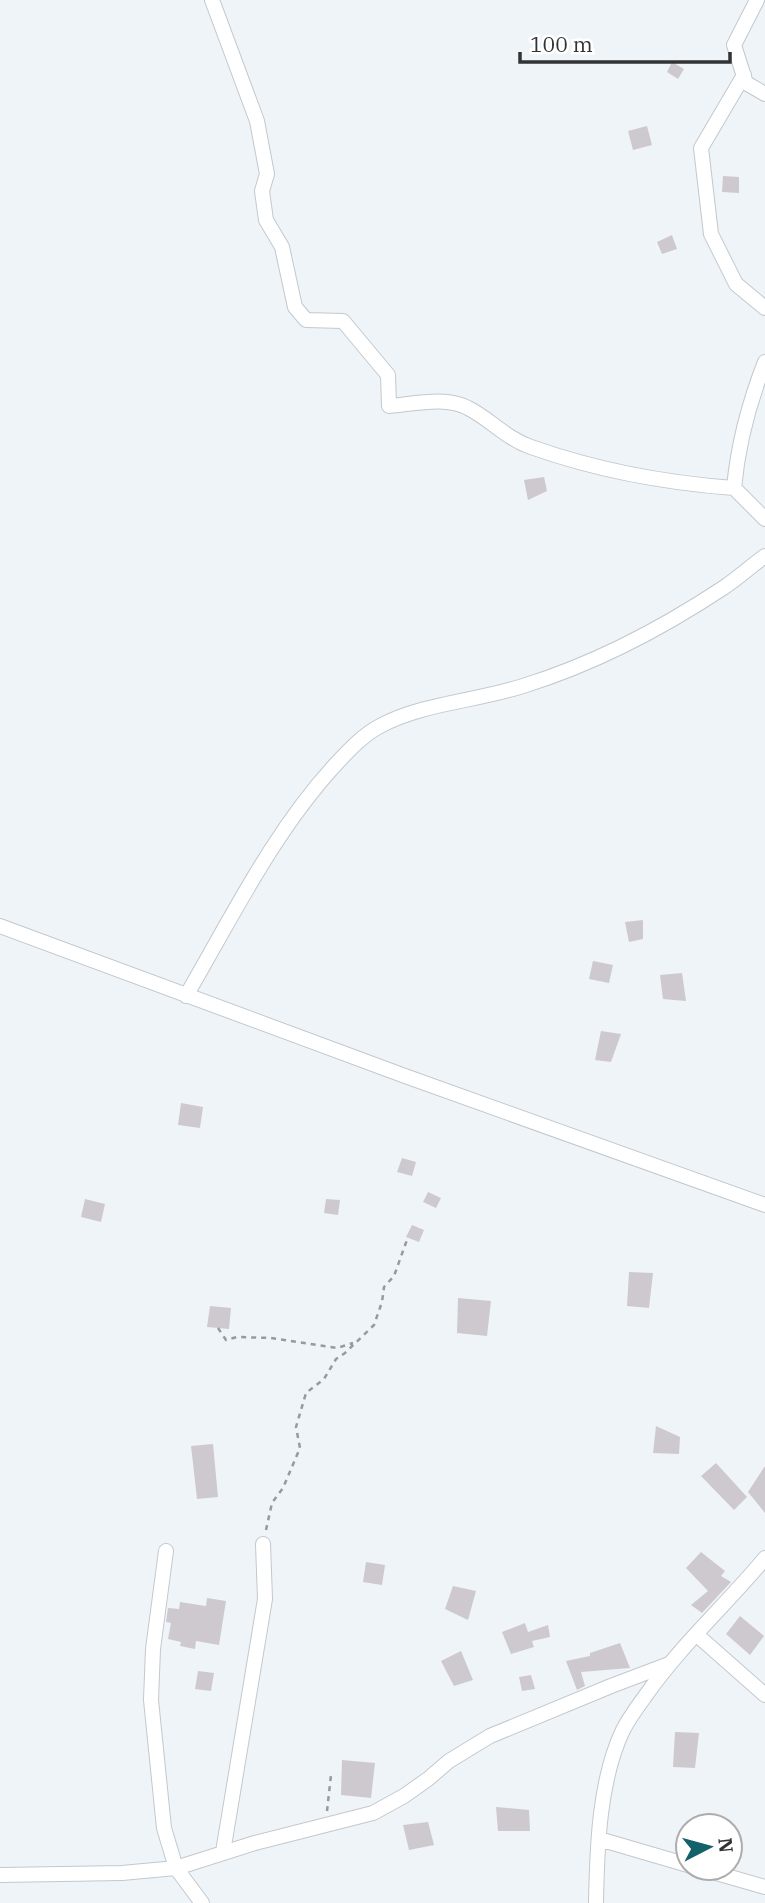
<svg xmlns="http://www.w3.org/2000/svg" width="765" height="1903" font-family="'IBM Plex Serif',serif">
	<style>
		.building { fill: #cec9ce }
		.lines { fill: none; stroke-linecap: round; stroke-linejoin: round }
		.minor-casing { stroke: #c3c8cc; stroke-width: 16 }
		.path { stroke: #969a9d; stroke-width: 2.5; stroke-dasharray: 5 5; stroke-linecap: butt }
		.minor { stroke: #fff; stroke-width: 14 }
	</style>
	<rect width="100%" height="100%" fill="#eff4f9"/>
	<path class="building" d="M 672,62 L 684,69 L 678,79 L 667,72 Z
		M 647,126 L 652,145 L 633,150 L 628,131 Z
		M 723,176 L 739,177 L 739,193 L 722,192 Z
		M 672,235 L 677,249 L 662,254 L 657,242 Z
		M 544,477 L 547,491 L 528,500 L 524,480 Z
		M 643,920 L 643,939 L 629,942 L 625,922 Z
		M 593,961 L 613,965 L 609,983 L 589,979 Z
		M 682,973 L 686,1001 L 663,999 L 660,975 Z
		M 601,1031 L 621,1034 L 611,1062 L 595,1060 Z
		M 181,1103 L 203,1107 L 200,1128 L 178,1125 Z
		M 402,1158 L 416,1162 L 412,1176 L 397,1172 Z
		M 428,1192 L 441,1198 L 436,1208 L 423,1202 Z
		M 85,1199 L 105,1204 L 101,1222 L 81,1217 Z
		M 326,1199 L 340,1200 L 338,1215 L 324,1213 Z
		M 412,1225 L 424,1230 L 419,1242 L 406,1237 Z
		M 629,1272 L 653,1273 L 649,1308 L 627,1306 Z
		M 458,1298 L 491,1301 L 487,1336 L 457,1333 Z
		M 210,1306 L 231,1308 L 229,1329 L 207,1327 Z
		M 656,1426 L 680,1437 L 679,1454 L 653,1453 Z
		M 213,1444 L 218,1497 L 197,1499 L 191,1446 Z
		M 716,1463 L 747,1497 L 734,1510 L 701,1476 Z
		M 765,1466 L 765,1513 L 748,1492 Z
		M 701,1552 L 725,1571 L 721,1576 L 731,1582 L 702,1613 L 691,1605 L 708,1591 L 686,1568 Z
		M 366,1562 L 385,1565 L 382,1585 L 363,1582 Z
		M 453,1586 L 476,1591 L 468,1620 L 445,1609 Z
		M 207,1598 L 226,1601 L 219,1645 L 196,1641 L 195,1649 L 180,1646 L 181,1642 L 168,1639 L 171,1623 L 166,1622 L 168,1608 L 179,1609 L 180,1602 L 206,1606 Z
		M 740,1616 L 764,1636 L 750,1655 L 726,1634 Z
		M 525,1623 L 528,1632 L 548,1625 L 550,1637 L 532,1641 L 534,1647 L 511,1654 L 502,1632 Z
		M 620,1643 L 630,1668 L 581,1672 L 585,1686 L 577,1690 L 566,1661 L 590,1656 L 590,1653 Z
		M 461,1651 L 473,1680 L 454,1686 L 441,1661 Z
		M 198,1671 L 214,1673 L 211,1691 L 195,1689 Z
		M 531,1675 L 535,1689 L 522,1691 L 519,1677 Z
		M 675,1732 L 699,1733 L 695,1768 L 673,1767 Z
		M 342,1760 L 375,1763 L 371,1798 L 341,1795 Z
		M 496,1807 L 529,1810 L 530,1831 L 498,1831 Z
		M 428,1822 L 434,1845 L 409,1850 L 403,1825 Z"/>
	<g class="lines">
		<g class="minor-casing">
			<path id="minor" d="M 212,0 L 257,121 L 267,174 L 262,191 L 266,220 L 282,247 L 295,307 L 306,320 L 343,321 L 388,375 L 389,406 C 414,404 446,396 468,408 C 490,419 507,439 531,447 C 596,470 666,483 734,488 L 765,519
				M 757,0 L 734,45 L 746,83 L 765,94
				M 744,75 L 701,148 L 711,234 L 736,284 L 765,308
				M 734,488 C 738,444 749,403 765,362
				M 0,926 L 405,1076 L 765,1205
				M 186,996 C 232,917 274,831 336,764 C 349,750 363,735 380,726 C 423,703 477,701 523,686 C 594,664 661,629 723,588 C 738,578 751,566 765,556
				M 166,1551 L 153,1649 L 151,1700 L 164,1828 L 176,1868 L 202,1903
				M 697,1635 L 765,1695
				M 599,1839 L 688,1865
				M 223,1852 L 265,1599 L 263,1544
				M 699,1868 L 765,1887
				M 0,1875 L 122,1873 L 176,1868 L 255,1843 L 373,1813 L 404,1796 L 428,1779 L 449,1761 L 490,1736 L 611,1686 L 669,1664
				M 596,1903 C 597,1848 599,1780 623,1730 C 629,1718 638,1706 646,1695 C 681,1645 726,1605 765,1558"/>
		</g>
		<path class="path" d="M 218,1328 L 226,1340 L 237,1337 L 271,1338 L 337,1348 L 353,1343
			M 266,1530 L 272,1503 L 283,1488 L 300,1448 L 296,1427 L 306,1393 L 324,1379 L 336,1359 L 345,1353 L 374,1325 L 382,1302 L 384,1287 L 394,1276 L 408,1237
			M 327,1811 L 331,1775"/>
		<use href="#minor" class="minor"/>
	</g>
	<g transform="translate(709 1847) rotate(84)"><circle r="33" fill="#ffffff" stroke="#adadae" stroke-width="2"/>
	<path d="M0-5L12 26L0 18L-12 26Z" fill="#13616b"/>
	<text y="-10" font-size="19" font-weight="bold" text-anchor="middle" fill="#313334">N</text>
	</g>
	<path d="M520 52v10h210v-10" fill="none" stroke="#313334" stroke-width="3.5"/>
	<text x="530" y="52" font-size="21" fill="#313334" stroke="#ffffff" stroke-width="5" paint-order="stroke">100 m</text>
</svg>
